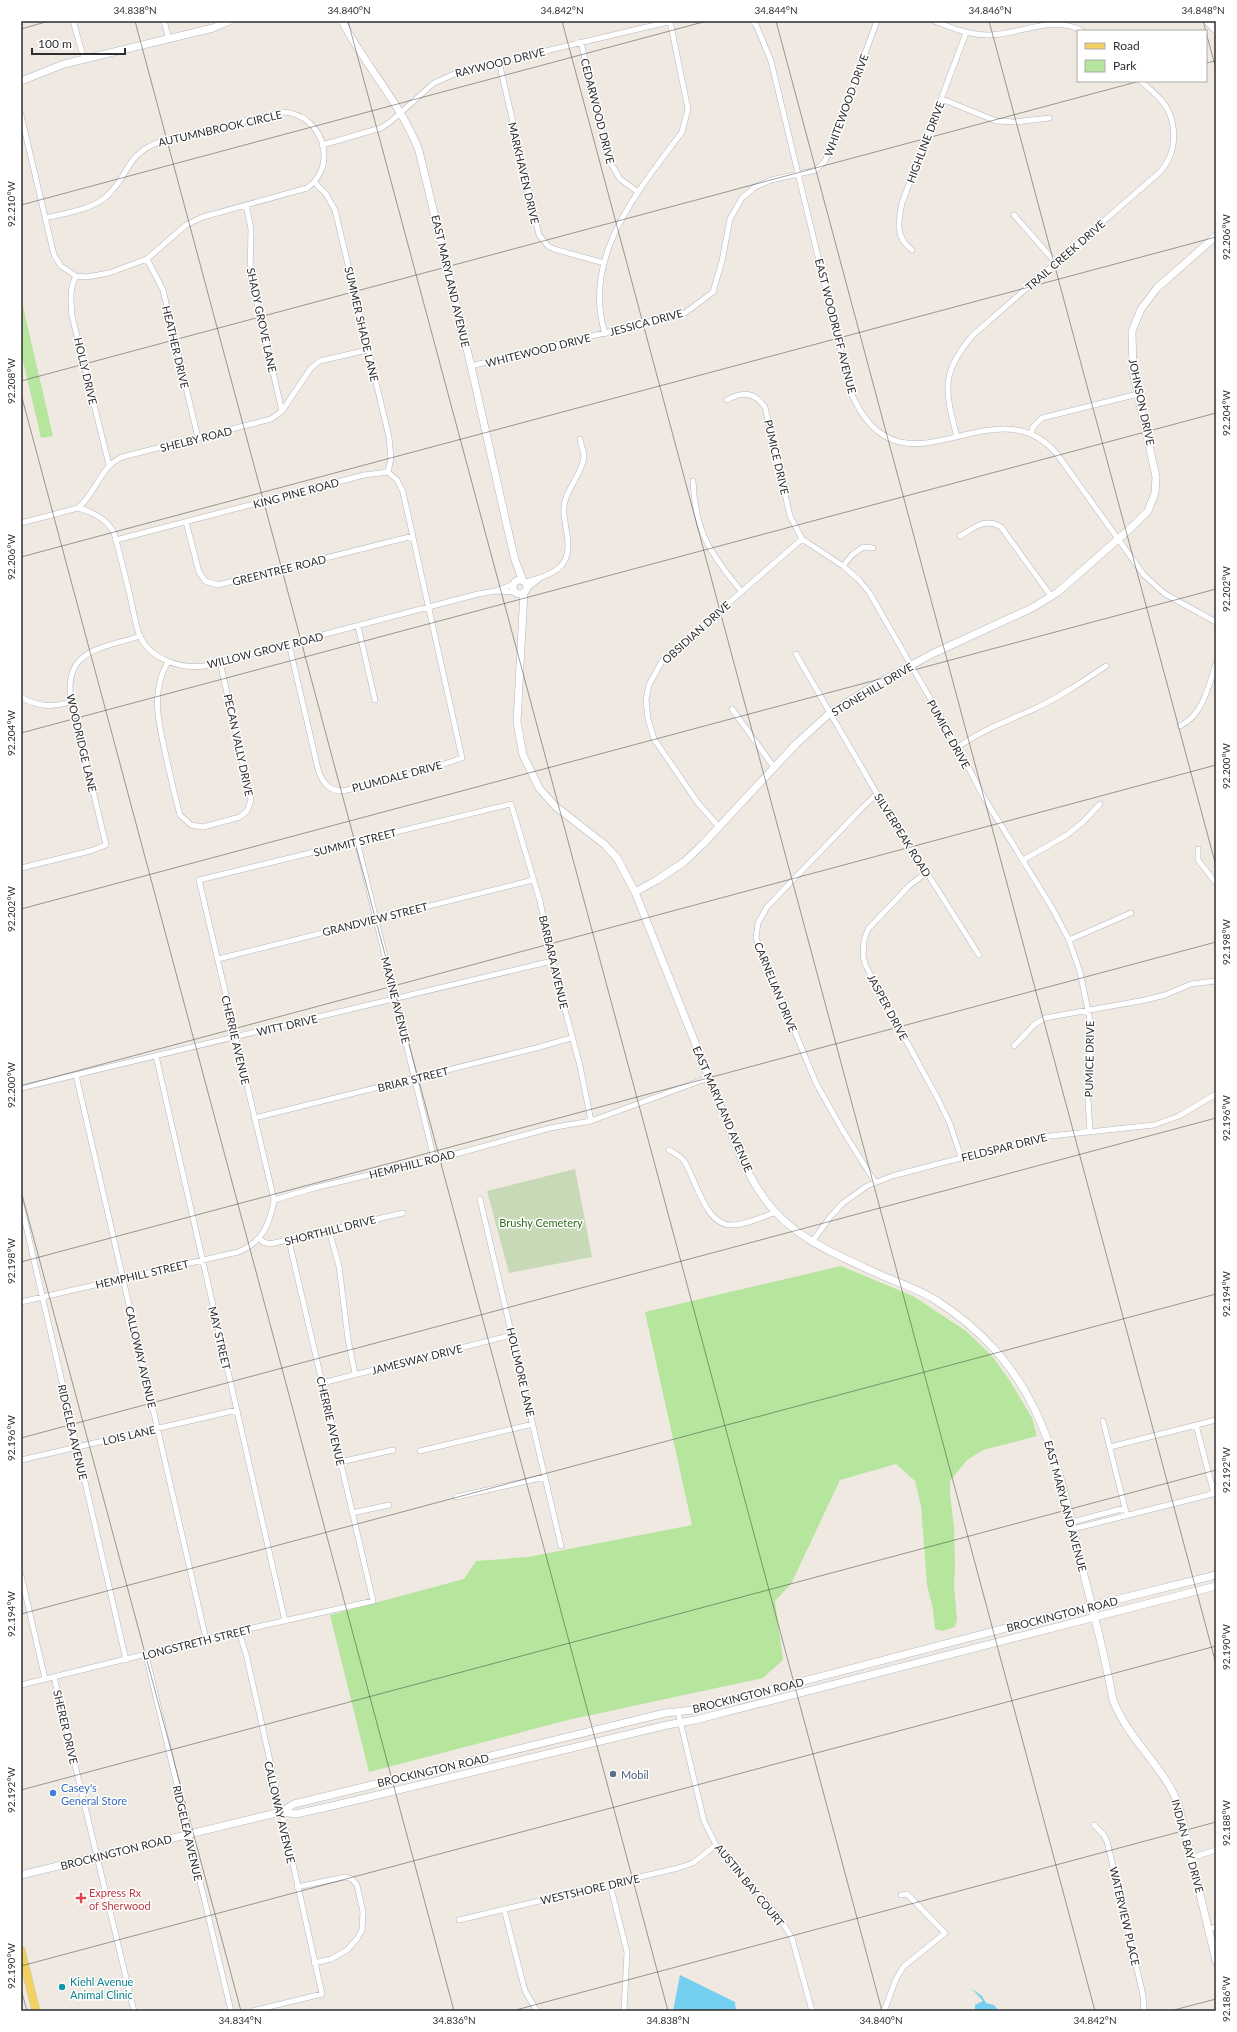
<svg xmlns="http://www.w3.org/2000/svg" width="1237" height="2032" font-family="Lato,sans-serif">
	<style>
		.green { fill: #b6e59e }
		.cemetery { fill: #c8d9b8 }
		.water { fill: #75cff0 }
		.lines { fill: none; stroke-linecap: round; stroke-linejoin: round }
		.street-casing { stroke: #b4b7c1; stroke-width: 6 }
		.secondary-casing { stroke: #b4b7c1; stroke-width: 8 }
		.primary-casing { stroke: #c9c9c9; stroke-width: 9 }
		.street { stroke: #fff; stroke-width: 5 }
		.secondary { stroke: #fff; stroke-width: 7 }
		.primary { stroke: #f2d163; stroke-width: 8 }
		.ticks { fill: none; stroke: #2e2e2e; stroke-width: 1; stroke-opacity: 0.45 }
		.service-dot { fill: #5c6f8a; stroke: #fff; stroke-width: 1.5 }
		.shop-dot { fill: #3f7fe0; stroke: #fff; stroke-width: 1.5 }
		.health-dot { fill: #e0444e; stroke: #fff; stroke-width: 1.5 }
		.culture-dot { fill: #0f9aa8; stroke: #fff; stroke-width: 1.5 }
		.labels { text-anchor: middle; dominant-baseline: central; stroke-width: 3; stroke-linejoin: round; paint-order: stroke }
		.street-label { font-size: 11px; fill: #2e2e2e; stroke: #fff }
		.park-label { font-size: 11px; fill: #2c6e1b; stroke: #fff }
		.service-label { font-size: 11px; fill: #4e5e75; stroke: #fff; text-anchor: start }
		.shop-label { font-size: 11px; fill: #366cbe; stroke: #fff; text-anchor: start }
		.health-label { font-size: 11px; fill: #be3a42; stroke: #fff; text-anchor: start }
		.culture-label { font-size: 11px; fill: #0d838f; stroke: #fff; text-anchor: start }
		.neatline { fill: none; stroke: #2e2e2e; stroke-width: 1.5 }
		.ticks-label { font-size: 10px; text-anchor: middle; fill: #2e2e2e }
	</style>
	<rect width="100%" height="100%" fill="#efe9e1"/>
	<path class="green" d="M 21,298 L 53,436 L 41,438 L 21,352 Z
		M 841,1266 L 913,1296 L 966,1331 L 992,1356 L 1010,1381 L 1032,1418 L 1037,1436 L 983,1450 L 967,1460 L 950,1481 L 950,1494 L 954,1527 L 955,1566 L 954,1586 L 957,1620 L 955,1627 L 942,1631 L 935,1629 L 933,1609 L 927,1585 L 921,1506 L 915,1481 L 896,1464 L 840,1480 L 791,1584 L 775,1601 L 783,1660 L 763,1678 L 568,1720 L 369,1772 L 330,1615 L 464,1579 L 476,1561 L 528,1557 L 692,1525 L 645,1312 Z"/>
	<path class="cemetery" d="M 575,1169 L 592,1257 L 509,1273 L 487,1191 Z"/>
	<path class="water" d="M 680,1975 L 735,2002 L 736,2011 L 673,2011 Z
		M 972,1989 L 982,1996 L 986,2003 L 994,2005 L 999,2011 L 975,2011 L 975,2005 L 983,2001 Z"/>
	<g class="lines">
		<g class="street-casing">
			<path id="street" d="M 73,21 L 84,59
				M 164,21 L 169,39
				M 753,21 L 757,27 L 771,61 L 850,390 C 899,511 993,378 1057,454 L 1144,575 L 1165,594 L 1216,622
				M 934,21 C 952,28 969,35 988,35 C 1020,35 1051,14 1082,31
				M 581,42 L 608,158 L 620,179 L 638,192
				M 499,62 L 539,235 L 548,246 L 554,249 L 604,263
				M 942,99 L 996,121 L 1015,122 L 1049,118
				M 21,115 L 54,255 L 61,266 L 76,276 L 87,277 L 109,273 L 147,259 L 186,225 L 203,217 L 307,188 C 339,166 323,114 283,112 L 161,141 C 125,155 131,172 108,195 C 93,210 65,213 45,218
				M 322,145 L 381,128 L 390,122 L 434,83 L 461,71 L 672,21
				M 315,183 L 326,194 L 335,210 L 389,437 L 391,458 L 388,472
				M 246,205 L 251,229 L 250,273 L 282,411
				M 1014,215 L 1056,263
				M 912,250 C 895,237 898,222 902,203 L 966,33
				M 147,259 L 163,290 L 198,438
				M 76,276 C 69,289 71,302 72,316 L 109,465
				M 605,334 C 581,256 639,190 682,132 L 688,109 L 670,21
				M 471,366 L 685,313 L 713,292 L 722,261 L 730,219 L 742,198 L 755,187 L 771,180 L 816,170 L 825,161 L 877,21
				M 727,400 C 743,391 754,392 765,407 L 790,516 L 802,539 L 843,566 L 858,579 L 869,592 L 958,747 L 983,796 L 1051,906 L 1069,940 L 1080,972 L 1091,1025 L 1091,1042 L 1087,1085 L 1090,1131
				M 1031,434 L 1033,427 L 1042,418 L 1138,394
				M 957,437 C 945,391 940,373 973,335 L 1160,172 C 1164,167 1168,161 1170,156 C 1177,138 1174,114 1161,100 C 1155,93 1147,87 1141,81
				M 693,481 C 695,531 710,554 742,592
				M 78,508 C 93,512 107,519 114,533 C 120,554 125,575 130,596 C 133,609 135,622 139,634 C 149,659 180,669 204,666 L 478,594 L 495,591 L 515,592
				M 186,522 L 199,572 L 205,581 L 218,585 L 413,536
				M 21,523 L 78,508 C 96,493 100,467 122,457 L 271,419 L 282,411 L 311,368 L 320,361 L 367,350
				M 960,536 C 974,528 985,517 1001,527 L 1051,596
				M 116,540 L 364,475 L 388,472 L 397,480 L 403,492 L 462,758 L 423,771 L 343,791 C 328,791 322,782 318,769 L 289,644
				M 843,566 L 852,555 L 863,547 L 873,548
				M 525,582 C 537,579 552,575 561,566 C 576,549 562,525 564,506 C 566,488 582,475 584,457 C 584,452 581,445 580,439
				M 526,589 L 539,579
				M 498,590 L 514,584
				M 358,626 L 375,700
				M 796,654 L 877,794 L 979,955
				M 168,662 C 149,693 160,728 167,761 C 171,779 175,797 180,815 L 191,825 L 203,827 L 240,817 L 247,811 L 251,800 L 220,662
				M 21,697 C 38,707 53,708 72,701
				M 732,709 L 774,767
				M 1180,726 C 1203,715 1208,687 1216,664
				M 958,747 C 981,731 1006,721 1032,710 C 1058,698 1082,682 1106,666
				M 719,827 L 698,803 L 654,739 L 648,719 L 646,699 L 649,685 L 662,661 L 802,539
				M 357,841 L 434,1159
				M 1198,849 L 1198,860 L 1216,883
				M 1023,860 L 1067,835 L 1083,822 L 1100,804
				M 21,868 L 90,851 L 106,845 L 71,699 C 63,648 105,648 140,636
				M 927,872 L 910,885 L 868,929 L 864,940 L 863,955 L 865,964 L 875,984 L 938,1099 L 950,1124 L 961,1157
				M 1069,940 L 1131,913
				M 218,959 L 533,880
				M 1014,1046 L 1035,1024 L 1045,1018 L 1145,1000 L 1165,995 L 1191,984 L 1216,981
				M 156,1056 L 285,1621
				M 76,1075 L 206,1639
				M 21,1088 L 552,961
				M 254,1118 L 536,1048 L 571,1038
				M 669,1150 C 674,1153 681,1156 684,1161 C 696,1179 705,1225 731,1225 C 746,1225 762,1217 776,1212
				M 875,1182 L 843,1131 L 816,1083 L 756,938 L 758,923 L 767,907 L 862,808 L 877,794
				M 480,1199 L 561,1546
				M 274,1200 L 314,1188 L 456,1154 L 550,1128 L 591,1121 L 708,1078
				M 21,1204 L 126,1660
				M 329,1230 L 339,1266 L 348,1339 L 355,1374
				M 260,1238 L 263,1242 L 270,1244 L 403,1213
				M 812,1242 L 830,1217 L 843,1203 L 867,1186 L 892,1176 L 1041,1137 L 1154,1125 L 1179,1116 L 1216,1094
				M 21,1302 L 238,1252 C 262,1243 270,1224 274,1200 L 199,880 L 511,804 L 540,901 L 552,961 L 580,1066 L 591,1121
				M 322,1383 L 512,1335
				M 1103,1421 L 1127,1516
				M 1196,1425 L 1214,1494
				M 1110,1447 L 1216,1420
				M 420,1451 L 533,1424
				M 21,1460 L 237,1410
				M 340,1462 L 393,1450
				M 456,1497 L 545,1477
				M 352,1513 L 389,1505
				M 1072,1522 L 1125,1508
				M 1073,1529 L 1216,1493
				M 21,1575 L 45,1679
				M 239,1631 L 247,1658 L 322,1994 L 252,2011
				M 146,1655 L 231,2011
				M 54,1677 L 134,2011
				M 21,1685 L 239,1631 L 373,1601 L 289,1241
				M 678,1712 L 704,1821 L 716,1845 L 779,1917 L 792,1938 L 812,2011
				M 1094,1825 L 1103,1834 L 1107,1841 L 1143,1995 L 1144,2011
				M 1191,1858 L 1216,1850
				M 610,1884 L 627,1952 L 624,2011
				M 297,1887 L 345,1877 L 352,1879 L 357,1885 L 363,1912 L 362,1930 L 357,1939 L 347,1950 L 331,1959 L 314,1963
				M 504,1909 L 525,1991 L 537,2011
				M 459,1920 L 678,1868 L 693,1863 L 716,1845
				M 1209,1929 L 1216,1927
				M 884,2011 L 896,1979 L 904,1966 L 945,1933 L 907,1894 L 901,1895"/>
		</g>
		<g class="secondary-casing">
			<path id="secondary" d="M 342,21 C 365,66 401,103 419,151 L 471,366 L 507,526 L 515,560 L 523,581
				M 1207,21 L 1216,30
				M 21,81 L 64,64 L 213,28 L 229,21
				M513 587a7 7 0 1 1 14 0a7 7 0 1 1-14 0Z
				M 524,592 L 517,722 L 523,755 L 539,788 L 555,806 L 604,844 L 617,858 L 635,892 L 741,1158 C 747,1170 753,1182 760,1192 C 788,1237 837,1255 883,1276 C 900,1283 918,1289 934,1299 C 1039,1365 1056,1455 1082,1567 C 1093,1611 1105,1655 1113,1700 C 1128,1739 1162,1765 1178,1803 L 1216,1961
				M 635,892 L 657,880 L 684,862 L 703,844 L 796,744 L 830,713 L 878,683 L 934,653 L 1032,608 L 1058,592 L 1133,526 L 1148,511 L 1155,493 L 1156,477 L 1133,371 L 1132,331 L 1141,309 L 1157,288 L 1216,236
				M 281,1812 L 296,1814 L 332,1806 L 667,1725 L 695,1720 L 1216,1586
				M 21,1875 L 268,1815 L 281,1812 L 294,1804 L 665,1713 L 693,1710 L 1079,1609 L 1216,1575"/>
		</g>
		<g class="primary-casing">
			<path id="primary" d="M 21,1950 L 36,2011"/>
		</g>
		<use href="#street" class="street"/>
		<use href="#secondary" class="secondary"/>
		<use href="#primary" class="primary"/>
	</g>
	<path class="ticks" d="M 135,21 L 668,2011M 348,21 L 882,2011M 562,21 L 1095,2011M 776,21 L 1216,1664M 989,21 L 1216,866M 1203,21 L 1206,31M 21,29 L 49,21M 1206,32 L 1216,69M 1206,63 L 1216,61M 21,205 L 707,21M 21,381 L 1140,81M 21,394 L 454,2011M 21,557 L 1216,237M 21,733 L 1216,413M 21,909 L 1216,589M 21,1086 L 1216,765M 21,1191 L 241,2011M 21,1262 L 1216,942M 21,1438 L 1216,1118M 21,1614 L 1216,1294M 21,1790 L 1216,1470M 21,1966 L 1216,1646M 21,1989 L 27,2011M 512,2011 L 1216,1822M 1170,2011 L 1216,1999"/>
	<circle class="service-dot" cx="613" cy="1774" r="4"/>
	<circle class="shop-dot" cx="53" cy="1793" r="4"/>
	<path class="health-dot" d="M79 1892h4v4h4v4h-4v4h-4v-4h-4v-4h4z"/>
	<circle class="culture-dot" cx="62" cy="1987" r="4"/>
	<g class="labels">
		<g class="street-label">
			<text transform="translate(500 62) rotate(-14)">RAYWOOD DRIVE</text>
			<text transform="translate(846 105) rotate(-70)">WHITEWOOD DRIVE</text>
			<text transform="translate(598 111) rotate(76)">CEDARWOOD DRIVE</text>
			<text transform="translate(220 128) rotate(-13)">AUTUMNBROOK CIRCLE</text>
			<text transform="translate(925 142) rotate(-69)">HIGHLINE DRIVE</text>
			<text transform="translate(524 173) rotate(77)">MARKHAVEN DRIVE</text>
			<text transform="translate(1065 255) rotate(-41)">TRAIL CREEK DRIVE</text>
			<text transform="translate(451 281) rotate(77)">EAST MARYLAND AVENUE</text>
			<text transform="translate(262 320) rotate(78)">SHADY GROVE LANE</text>
			<text transform="translate(646 322) rotate(-15)">JESSICA DRIVE</text>
			<text transform="translate(362 324) rotate(77)">SUMMER SHADE LANE</text>
			<text transform="translate(836 326) rotate(76)">EAST WOODRUFF AVENUE</text>
			<text transform="translate(176 347) rotate(77)">HEATHER DRIVE</text>
			<text transform="translate(538 350) rotate(-14)">WHITEWOOD DRIVE</text>
			<text transform="translate(86 371) rotate(77)">HOLLY DRIVE</text>
			<text transform="translate(1142 402) rotate(78)">JOHNSON DRIVE</text>
			<text transform="translate(196 439) rotate(-14)">SHELBY ROAD</text>
			<text transform="translate(777 457) rotate(77)">PUMICE DRIVE</text>
			<text transform="translate(296 493) rotate(-15)">KING PINE ROAD</text>
			<text transform="translate(279 570) rotate(-14)">GREENTREE ROAD</text>
			<text transform="translate(696 632) rotate(-42)">OBSIDIAN DRIVE</text>
			<text transform="translate(265 650) rotate(-14)">WILLOW GROVE ROAD</text>
			<text transform="translate(872 689) rotate(-31)">STONEHILL DRIVE</text>
			<text transform="translate(949 734) rotate(61)">PUMICE DRIVE</text>
			<text transform="translate(82 743) rotate(77)">WOODRIDGE LANE</text>
			<text transform="translate(239 745) rotate(78)">PECAN VALLY DRIVE</text>
			<text transform="translate(397 776) rotate(-15)">PLUMDALE DRIVE</text>
			<text transform="translate(903 835) rotate(58)">SILVERPEAK ROAD</text>
			<text transform="translate(355 842) rotate(-14)">SUMMIT STREET</text>
			<text transform="translate(375 919) rotate(-14)">GRANDVIEW STREET</text>
			<text transform="translate(554 962) rotate(77)">BARBARA AVENUE</text>
			<text transform="translate(776 987) rotate(68)">CARNELIAN DRIVE</text>
			<text transform="translate(396 1000) rotate(76)">MAXINE AVENUE</text>
			<text transform="translate(888 1007) rotate(62)">JASPER DRIVE</text>
			<text transform="translate(287 1025) rotate(-13)">WITT DRIVE</text>
			<text transform="translate(236 1040) rotate(77)">CHERRIE AVENUE</text>
			<text transform="translate(1089 1059) rotate(-89)">PUMICE DRIVE</text>
			<text transform="translate(413 1079) rotate(-14)">BRIAR STREET</text>
			<text transform="translate(723 1109) rotate(67)">EAST MARYLAND AVENUE</text>
			<text transform="translate(1004 1147) rotate(-14)">FELDSPAR DRIVE</text>
			<text transform="translate(412 1164) rotate(-14)">HEMPHILL ROAD</text>
			<text transform="translate(330 1230) rotate(-14)">SHORTHILL DRIVE</text>
			<text transform="translate(142 1274) rotate(-13)">HEMPHILL STREET</text>
			<text transform="translate(220 1338) rotate(77)">MAY STREET</text>
			<text transform="translate(141 1357) rotate(77)">CALLOWAY AVENUE</text>
			<text transform="translate(417 1359) rotate(-14)">JAMESWAY DRIVE</text>
			<text transform="translate(521 1372) rotate(77)">HOLLMORE LANE</text>
			<text transform="translate(331 1421) rotate(77)">CHERRIE AVENUE</text>
			<text transform="translate(73 1432) rotate(77)">RIDGELEA AVENUE</text>
			<text transform="translate(129 1435) rotate(-13)">LOIS LANE</text>
			<text transform="translate(1066 1506) rotate(75)">EAST MARYLAND AVENUE</text>
			<text transform="translate(1062 1614) rotate(-14)">BROCKINGTON ROAD</text>
			<text transform="translate(197 1642) rotate(-14)">LONGSTRETH STREET</text>
			<text transform="translate(748 1695) rotate(-14)">BROCKINGTON ROAD</text>
			<text transform="translate(66 1727) rotate(77)">SHERER DRIVE</text>
			<text transform="translate(433 1770) rotate(-13)">BROCKINGTON ROAD</text>
			<text transform="translate(280 1812) rotate(77)">CALLOWAY AVENUE</text>
			<text transform="translate(188 1833) rotate(77)">RIDGELEA AVENUE</text>
			<text transform="translate(1188 1846) rotate(75)">INDIAN BAY DRIVE</text>
			<text transform="translate(116 1852) rotate(-14)">BROCKINGTON ROAD</text>
			<text transform="translate(750 1885) rotate(51)">AUSTIN BAY COURT</text>
			<text transform="translate(590 1889) rotate(-13)">WESTSHORE DRIVE</text>
			<text transform="translate(1125 1916) rotate(77)">WATERVIEW PLACE</text>
		</g>
		<g class="park-label">
			<text x="541" y="1222">Brushy Cemetery</text>
		</g>
		<g class="service-label">
			<text x="621" y="1774">Mobil</text>
		</g>
		<g class="shop-label">
			<text x="61" y="1787">Casey's<tspan x="61" dy="13">General Store</tspan></text>
		</g>
		<g class="health-label">
			<text x="89" y="1892">Express Rx<tspan x="89" dy="13">of Sherwood</tspan></text>
		</g>
		<g class="culture-label">
			<text x="70" y="1981">Kiehl Avenue<tspan x="70" dy="13">Animal Clinic</tspan></text>
		</g>
	</g>
	<rect width="1237" height="2032" fill="none" stroke="#ffffff" stroke-width="44"/>
	<rect x="1077" y="30" width="130" height="52" fill="#ffffff" stroke="#ababab"/>
	<rect x="1085" y="43" width="20" height="6" fill="#f2d163" stroke="#ababab"/>
	<text x="1113" y="50" font-size="12" fill="#2e2e2e">Road</text>
	<rect x="1085" y="60" width="20" height="12" fill="#b6e59e" stroke="#ababab"/>
	<text x="1113" y="70" font-size="12" fill="#2e2e2e">Park</text>
	<path d="M32 48v6h93v-6" fill="none" stroke="#2e2e2e" stroke-width="2"/>
	<text x="38" y="48" font-size="12" fill="#2e2e2e" stroke="#ffffff" stroke-width="3" paint-order="stroke">100 m</text>
	<rect x="22" y="22" width="1193" height="1988" class="neatline"/>
	<g class="ticks-label">
		<text x="135" y="14">34.838°N</text>
		<text x="349" y="14">34.840°N</text>
		<text x="562" y="14">34.842°N</text>
		<text x="776" y="14">34.844°N</text>
		<text x="990" y="14">34.846°N</text>
		<text x="1203" y="14">34.848°N</text>
		<text transform="translate(11 204) rotate(-90)" y="4">92.210°W</text>
		<text transform="translate(1226 237) rotate(-90)" y="4">92.206°W</text>
		<text transform="translate(11 381) rotate(-90)" y="4">92.208°W</text>
		<text transform="translate(1226 413) rotate(-90)" y="4">92.204°W</text>
		<text transform="translate(11 557) rotate(-90)" y="4">92.206°W</text>
		<text transform="translate(1226 589) rotate(-90)" y="4">92.202°W</text>
		<text transform="translate(11 733) rotate(-90)" y="4">92.204°W</text>
		<text transform="translate(1226 766) rotate(-90)" y="4">92.200°W</text>
		<text transform="translate(11 909) rotate(-90)" y="4">92.202°W</text>
		<text transform="translate(1226 942) rotate(-90)" y="4">92.198°W</text>
		<text transform="translate(11 1085) rotate(-90)" y="4">92.200°W</text>
		<text transform="translate(1226 1118) rotate(-90)" y="4">92.196°W</text>
		<text transform="translate(11 1261) rotate(-90)" y="4">92.198°W</text>
		<text transform="translate(1226 1294) rotate(-90)" y="4">92.194°W</text>
		<text transform="translate(11 1438) rotate(-90)" y="4">92.196°W</text>
		<text transform="translate(1226 1470) rotate(-90)" y="4">92.192°W</text>
		<text transform="translate(11 1614) rotate(-90)" y="4">92.194°W</text>
		<text transform="translate(1226 1647) rotate(-90)" y="4">92.190°W</text>
		<text transform="translate(11 1790) rotate(-90)" y="4">92.192°W</text>
		<text transform="translate(1226 1823) rotate(-90)" y="4">92.188°W</text>
		<text transform="translate(11 1966) rotate(-90)" y="4">92.190°W</text>
		<text transform="translate(1226 1999) rotate(-90)" y="4">92.186°W</text>
		<text x="240" y="2024">34.834°N</text>
		<text x="454" y="2024">34.836°N</text>
		<text x="668" y="2024">34.838°N</text>
		<text x="881" y="2024">34.840°N</text>
		<text x="1095" y="2024">34.842°N</text>
	</g>
</svg>
